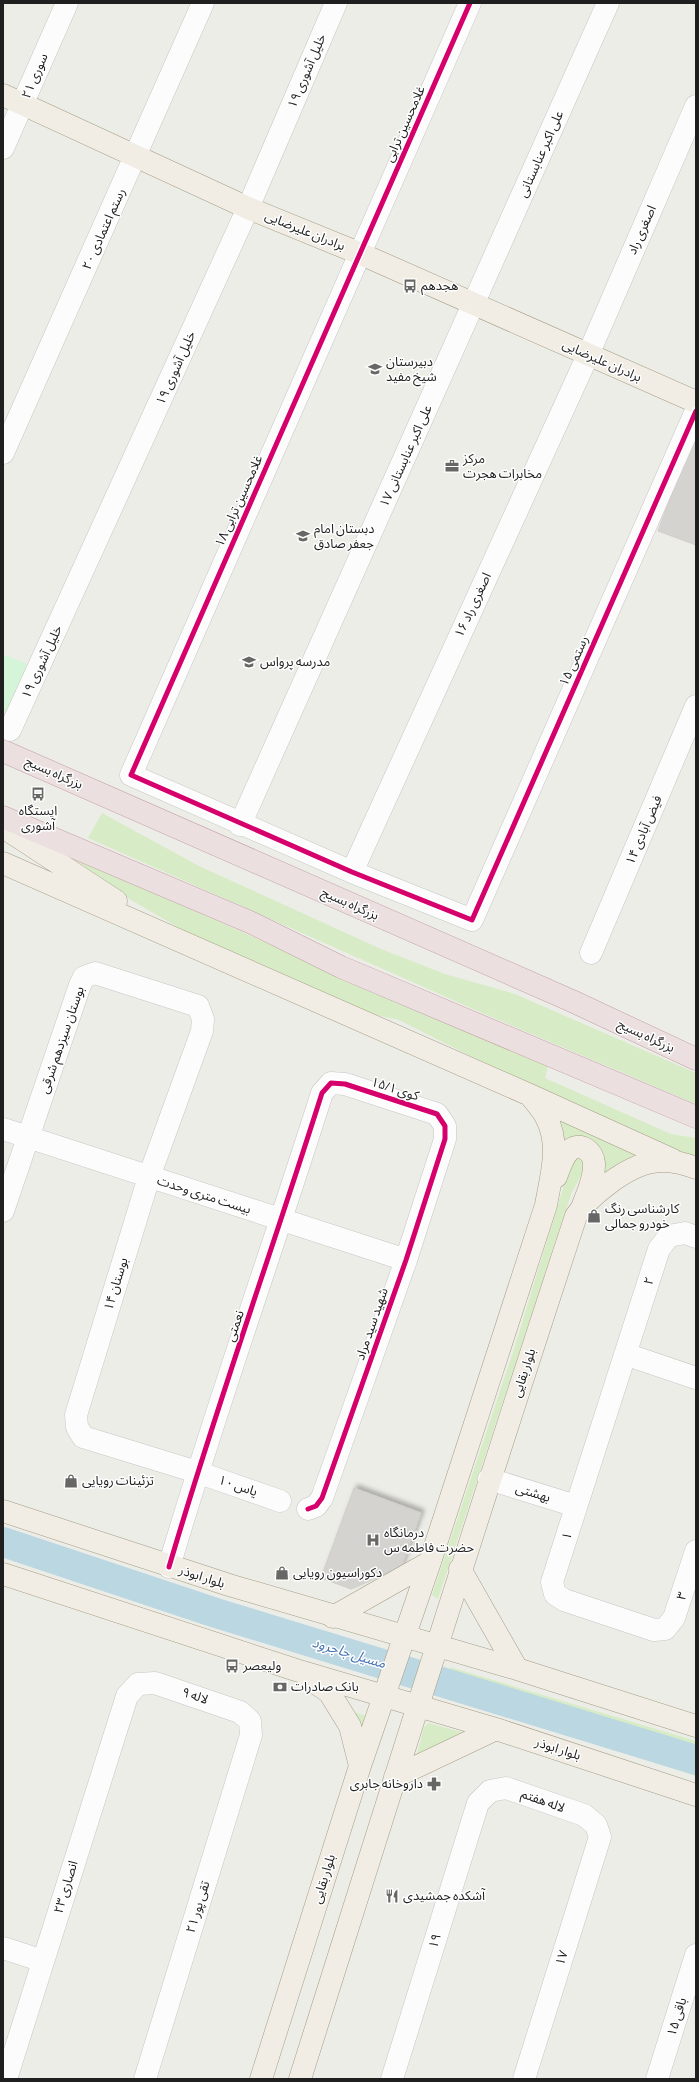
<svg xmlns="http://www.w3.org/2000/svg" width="699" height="2082" font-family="'Sofia Sans Condensed','Noto Sans Arabic',sans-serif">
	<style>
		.grass { fill: #d7ecc6 }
		.park { fill: #d5f5d8 }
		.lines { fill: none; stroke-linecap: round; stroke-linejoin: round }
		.river { stroke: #bbd7e2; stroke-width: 30 }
		.building { fill: #d4d3cf; stroke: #d1cec9; filter: url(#shadow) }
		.minor-casing { stroke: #c6c6c4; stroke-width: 23 }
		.major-casing { stroke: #a49d84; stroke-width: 23 }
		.highway-casing { stroke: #c49fa6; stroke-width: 23 }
		.minor { stroke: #fcfcfc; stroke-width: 22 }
		.major { stroke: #f1ede5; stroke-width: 22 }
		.highway { stroke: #ebdfe0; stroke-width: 22 }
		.cycleway-casing { stroke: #fff; stroke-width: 8 }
		.cycleway { stroke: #d6006c; stroke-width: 5 }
		.labels { text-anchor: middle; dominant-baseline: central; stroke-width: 3; stroke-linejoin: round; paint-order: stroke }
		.street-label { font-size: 13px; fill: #1f1f1f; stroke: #fff }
		.poi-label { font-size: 13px; fill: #1f1f1f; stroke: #fff; text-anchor: start }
		.water-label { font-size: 14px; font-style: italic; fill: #4874b3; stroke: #fff }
	</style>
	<defs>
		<filter id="shadow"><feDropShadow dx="3.5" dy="-3.5" stdDeviation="2" flood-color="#0004"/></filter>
	</defs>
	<rect width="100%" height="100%" fill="#edede8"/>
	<path class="grass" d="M 102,813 L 199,866 L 381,949 L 445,974 L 515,994 L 696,1073 L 696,1104 L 473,1009 L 88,838 Z
		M 71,857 L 548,1066 L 545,1078 L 671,1134 L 696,1138 L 696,1161 L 512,1077 L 399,1020 L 354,1010 L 193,936 L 131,900 Z
		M 550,1111 L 643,1156 L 599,1186 L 601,1166 L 560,1150 Z
		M 582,1157 C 585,1171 579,1180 572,1192 L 438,1599 L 432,1595 L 514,1349 L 564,1185 L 571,1166 L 577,1158 Z
		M 450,1667 L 696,1741 L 696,1776 L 443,1695 Z
		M 348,1710 L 366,1716 L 361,1733 Z
		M 429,1723 L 465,1733 L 417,1759 L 417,1754 L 424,1727 Z"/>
	<path class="park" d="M 3,654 L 39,669 L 3,727 Z"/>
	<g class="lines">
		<path class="river" d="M 3,1542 L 216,1613 L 696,1760"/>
	</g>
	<path class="building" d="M 695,431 L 696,432 L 696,545 L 658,531 Z
		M 354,1488 L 421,1513 L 401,1567 L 351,1589 L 321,1578 Z"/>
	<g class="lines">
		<g class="minor-casing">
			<path id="minor" d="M 470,3 L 131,775 L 352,872 L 472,920 L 696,411
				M 3,148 L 67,3
				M 3,453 L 203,3
				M 10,730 L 248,208 L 336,3
				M 240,825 L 608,3
				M 352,872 L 588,355 L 696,106
				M 591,953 L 696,706
				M 3,1129 L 406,1260
				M 3,1211 L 80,985 L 84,977 L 95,973 L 198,1006 L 203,1019 L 202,1031 L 149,1177 L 76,1415 L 77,1427 L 83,1437 L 197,1472 L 280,1501
				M 696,1237 L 685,1233 L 669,1236 L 659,1249 L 552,1582 L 555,1594 L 564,1600 L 654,1630 L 665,1629 L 674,1618 L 696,1551
				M 625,1354 L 696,1378
				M 489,1479 L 576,1506
				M 169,1567 C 216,1407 272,1251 322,1093 L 331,1083 L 345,1084 L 437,1114 L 445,1126 L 445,1139 L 406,1260 L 322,1498 L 316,1506 L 308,1509
				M 3,1948 L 43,1961
				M 6,2079 L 127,1696 L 138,1684 L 155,1683 L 240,1712 L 250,1721 L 251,1735 L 145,2079
				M 392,2079 L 478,1803 L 490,1791 L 506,1788 L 584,1815 L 596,1825 L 600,1837 L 524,2079
				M 657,2079 L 696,1955"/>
		</g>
		<g class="major-casing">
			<path id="major" d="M 3,95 L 248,208 L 361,254 L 696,402
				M 3,827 L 116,901
				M 3,863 L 530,1095 L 673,1160
				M 556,1177 C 559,1169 563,1156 570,1150 C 581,1141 593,1152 594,1163 C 595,1177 588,1192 583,1205
				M 3,1511 L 229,1585 L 517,1669 L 696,1726
				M 460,1569 L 517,1669
				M 3,1574 L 296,1670 L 496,1729 L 696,1795
				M 333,1617 L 430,1562
				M 308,1678 L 329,1692 L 350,1726 L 360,1766
				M 395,1777 L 496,1729
				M 261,2079 L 360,1766 L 430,1562 L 546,1205 C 551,1176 561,1145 546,1117 C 542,1109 535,1102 530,1095
				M 300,2079 C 391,1791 481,1503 576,1216 C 590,1195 627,1166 653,1162 C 667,1159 683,1163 696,1168"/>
		</g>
		<g class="highway-casing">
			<path id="highway" d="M 3,751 L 572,1001 L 696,1059
				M 3,817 L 252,923 L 341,967 L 696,1117"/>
		</g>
		<use href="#minor" class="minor"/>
		<use href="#major" class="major"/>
		<use href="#highway" class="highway"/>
		<g class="cycleway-casing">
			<path id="cycleway" d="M 470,3 L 131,775 L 352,872 L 472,920 L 696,411
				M 169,1567 C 216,1407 272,1251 322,1093 L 331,1083 L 345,1084 L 437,1114 L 445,1126 L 445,1139 L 406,1260 L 322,1498 L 316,1506 L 308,1509"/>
		</g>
		<use href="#cycleway" class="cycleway"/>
	</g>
	<defs>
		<g id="bus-bare" transform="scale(1.08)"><path d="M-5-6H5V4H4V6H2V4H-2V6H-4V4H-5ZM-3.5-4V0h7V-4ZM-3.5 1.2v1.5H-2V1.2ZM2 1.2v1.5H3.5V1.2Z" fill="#676765" stroke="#fff" stroke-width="2.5" paint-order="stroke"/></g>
		<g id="school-bare" transform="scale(1.08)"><path d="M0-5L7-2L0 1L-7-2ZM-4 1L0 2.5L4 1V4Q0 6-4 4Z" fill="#676765" stroke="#fff" stroke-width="2.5" paint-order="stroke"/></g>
		<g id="office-bare" transform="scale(1.08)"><path d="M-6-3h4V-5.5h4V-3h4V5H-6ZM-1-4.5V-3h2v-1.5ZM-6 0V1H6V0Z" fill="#676765" stroke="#fff" stroke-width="2.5" paint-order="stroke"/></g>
		<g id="shop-bare" transform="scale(1.08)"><path d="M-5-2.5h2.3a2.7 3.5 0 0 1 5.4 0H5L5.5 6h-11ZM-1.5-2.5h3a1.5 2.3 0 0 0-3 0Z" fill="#676765" stroke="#fff" stroke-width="2.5" paint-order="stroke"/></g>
		<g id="hospital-bare" transform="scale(1.08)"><path d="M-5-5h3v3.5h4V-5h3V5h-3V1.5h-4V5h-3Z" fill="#676765" stroke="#fff" stroke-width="2.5" paint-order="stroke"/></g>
		<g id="bank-bare" transform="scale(1.08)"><path d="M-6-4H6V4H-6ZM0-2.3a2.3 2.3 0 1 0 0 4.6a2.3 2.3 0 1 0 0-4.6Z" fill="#676765" stroke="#fff" stroke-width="2.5" paint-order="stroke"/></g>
		<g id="pharmacy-bare" transform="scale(1.08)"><path d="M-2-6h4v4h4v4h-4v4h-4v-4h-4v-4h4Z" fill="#676765" stroke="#fff" stroke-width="2.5" paint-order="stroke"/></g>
		<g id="restaurant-bare" transform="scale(1.08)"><path d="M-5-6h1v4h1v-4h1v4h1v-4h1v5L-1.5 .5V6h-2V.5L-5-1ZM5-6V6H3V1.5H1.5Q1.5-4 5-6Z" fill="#676765" stroke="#fff" stroke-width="2.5" paint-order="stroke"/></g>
	</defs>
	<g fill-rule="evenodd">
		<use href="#bus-bare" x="410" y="286"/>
		<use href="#school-bare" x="375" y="369"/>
		<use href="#office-bare" x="452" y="466"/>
		<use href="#school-bare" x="303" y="536"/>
		<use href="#school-bare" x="249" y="662"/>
		<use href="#bus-bare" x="38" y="794"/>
		<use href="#shop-bare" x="594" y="1216"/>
		<use href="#shop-bare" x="71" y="1481"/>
		<use href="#hospital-bare" x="373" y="1540"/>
		<use href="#shop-bare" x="282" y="1573"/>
		<use href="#bus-bare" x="232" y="1666"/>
		<use href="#bank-bare" x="280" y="1687"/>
		<use href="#pharmacy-bare" x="434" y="1784"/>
		<use href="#restaurant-bare" x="392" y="1896"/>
	</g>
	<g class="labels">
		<g class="street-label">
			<text transform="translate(307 71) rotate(-67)">خلیل آشوری ۱۹</text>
			<text transform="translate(35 76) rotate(-67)">سوری ۲۱</text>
			<text transform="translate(405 124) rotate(-66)">غلامحسین ترابی</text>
			<text transform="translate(541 154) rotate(-66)">علی اکبر عنابستانی</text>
			<text transform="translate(104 229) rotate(-66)">رستم اعتمادی ۲۰</text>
			<text transform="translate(642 230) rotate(-66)">اصغری راد</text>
			<text transform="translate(305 231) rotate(22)">برادران علیرضایی</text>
			<text transform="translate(602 361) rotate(24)">برادران علیرضایی</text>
			<text transform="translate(176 368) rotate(-66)">خلیل آشوری ۱۹</text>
			<text transform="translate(406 456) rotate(-66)">علی اکبر عنابستانی ۱۷</text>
			<text transform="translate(239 501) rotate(-66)">غلامحسین ترابی ۱۸</text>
			<text transform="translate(473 605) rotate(-65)">اصغری راد ۱۶</text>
			<text transform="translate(574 661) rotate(-66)">رستمی ۱۵</text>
			<text transform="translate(42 662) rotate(-65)">خلیل آشوری ۱۹</text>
			<text transform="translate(54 773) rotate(24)">بزرگراه بسیج</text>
			<text transform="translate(644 830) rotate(-67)">فیض آبادی ۱۴</text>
			<text transform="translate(350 904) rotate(24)">بزرگراه بسیج</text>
			<text transform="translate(646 1036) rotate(25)">بزرگراه بسیج</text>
			<text transform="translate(62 1040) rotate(-71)">بوستان سیزدهم شرقی</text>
			<text transform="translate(395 1089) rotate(18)">کوی ۱۵/۱</text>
			<text transform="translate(204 1195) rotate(18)">بیست متری وحدت</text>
			<text transform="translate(649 1281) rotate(-72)">۲</text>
			<text transform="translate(116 1284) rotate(-73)">بوستان ۱۴</text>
			<text transform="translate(372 1324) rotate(-71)">شهید سید مراد</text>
			<text transform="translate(235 1326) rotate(-71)">نعمتی</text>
			<text transform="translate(524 1373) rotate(-72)">بلوار بقایی</text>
			<text transform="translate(238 1486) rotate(19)">یاس ۱۰</text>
			<text transform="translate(533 1493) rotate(17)">بهشتی</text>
			<text transform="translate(567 1536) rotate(-72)">۱</text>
			<text transform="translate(202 1577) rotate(18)">بلوار ابوذر</text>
			<text transform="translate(682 1596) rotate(-72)">۳</text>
			<text transform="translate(195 1696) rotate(19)">لاله ۹</text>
			<text transform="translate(558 1749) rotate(18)">بلوار ابوذر</text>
			<text transform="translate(543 1801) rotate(20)">لاله هفتم</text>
			<text transform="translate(324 1879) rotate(-73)">بلوار بقایی</text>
			<text transform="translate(66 1887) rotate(-73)">انصاری ۲۳</text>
			<text transform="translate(198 1907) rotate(-73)">تقی پور ۲۱</text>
			<text transform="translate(435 1941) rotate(-73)">۱۹</text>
			<text transform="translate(562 1958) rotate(-72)">۱۷</text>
			<text transform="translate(677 2017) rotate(-73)">باقی ۱۵</text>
		</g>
		<g class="poi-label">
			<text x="421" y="286">هجدهم</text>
			<text x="386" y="362">دبیرستان<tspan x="386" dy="15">شیخ مفید</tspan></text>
			<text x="463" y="459">مرکز<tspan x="463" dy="15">مخابرات هجرت</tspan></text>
			<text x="314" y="529">دبستان امام<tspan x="314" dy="15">جعفر صادق</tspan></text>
			<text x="260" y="662">مدرسه پرواس</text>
			<text x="38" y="811" text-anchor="middle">ایستگاه<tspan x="38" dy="15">آشوری</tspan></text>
			<text x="605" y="1209">کارشناسی رنگ<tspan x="605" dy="15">خودرو جمالی</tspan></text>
			<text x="82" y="1481">تزئینات رویایی</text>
			<text x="384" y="1533">درمانگاه<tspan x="384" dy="15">حضرت فاطمه س</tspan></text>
			<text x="293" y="1573">دکوراسیون رویایی</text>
			<text x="243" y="1666">ولیعصر</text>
			<text x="291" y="1687">بانک صادرات</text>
			<text x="423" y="1784" text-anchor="end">داروخانه جابری</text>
			<text x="403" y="1896">آشکده جمشیدی</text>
		</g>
		<g class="water-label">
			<text transform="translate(349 1653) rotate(17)">مسیل جاجرود</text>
		</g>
	</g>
	<rect width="699" height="2082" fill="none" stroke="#1f1f1f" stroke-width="8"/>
</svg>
